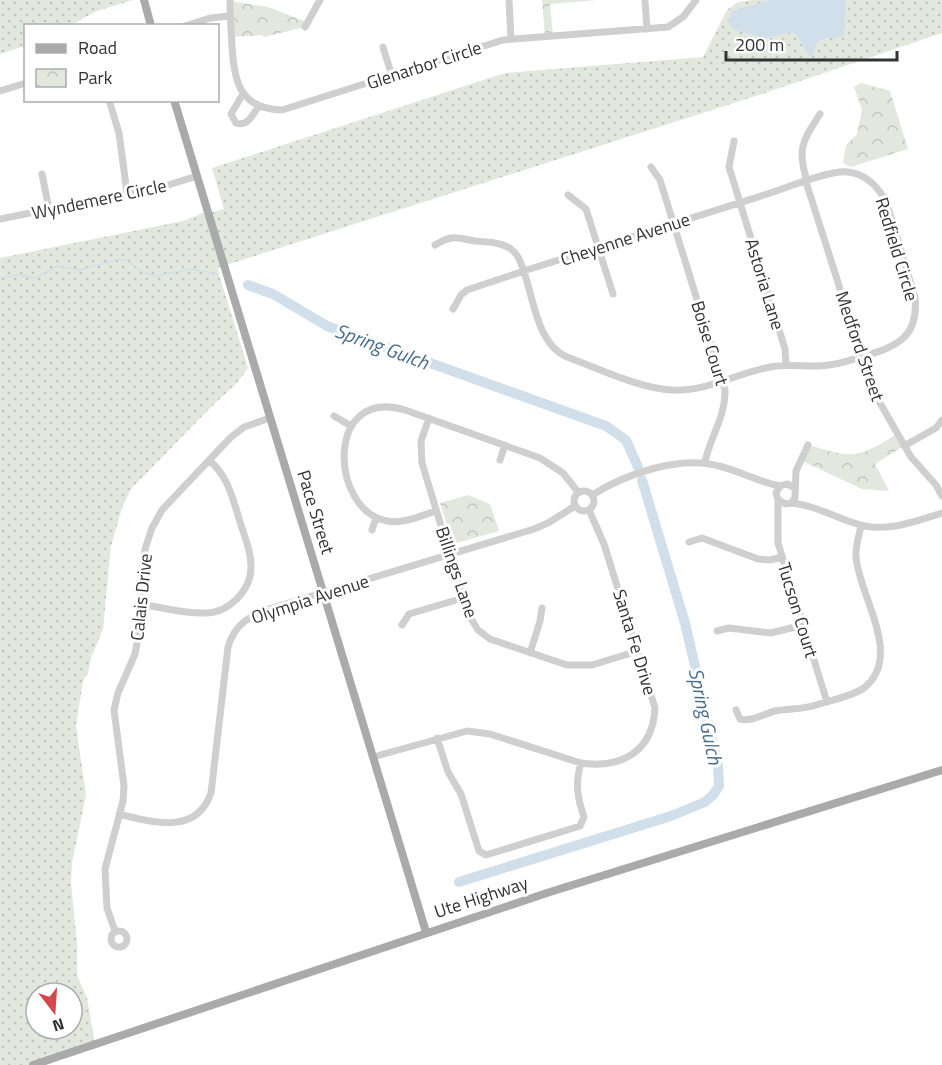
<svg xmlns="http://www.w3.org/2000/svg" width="942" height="1065" font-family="'Titillium Web',sans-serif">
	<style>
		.grass { fill: url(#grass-dots); fill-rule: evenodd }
		.park { fill: url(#park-crowns) }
		.water { fill: #d1dfeb }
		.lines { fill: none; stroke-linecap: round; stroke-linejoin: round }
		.stream { stroke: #d1dfeb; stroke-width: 1.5 }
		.river { stroke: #d1dfeb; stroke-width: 10 }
		.minor { stroke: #cfcfcf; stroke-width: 7 }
		.major { stroke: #aaa; stroke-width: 8 }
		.labels { text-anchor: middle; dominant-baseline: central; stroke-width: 6; stroke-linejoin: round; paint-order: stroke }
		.street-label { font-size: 18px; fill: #323232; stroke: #fff }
		.water-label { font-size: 20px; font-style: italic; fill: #486e8d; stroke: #fff }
	</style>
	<defs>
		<pattern id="grass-dots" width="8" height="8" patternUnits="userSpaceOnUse" patternTransform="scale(1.5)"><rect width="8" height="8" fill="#e2e8dd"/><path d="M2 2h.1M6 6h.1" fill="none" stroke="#c2c7be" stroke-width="1.8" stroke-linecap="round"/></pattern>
		<pattern id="park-crowns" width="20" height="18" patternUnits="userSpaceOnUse" patternTransform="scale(1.5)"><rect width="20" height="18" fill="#e2e8dd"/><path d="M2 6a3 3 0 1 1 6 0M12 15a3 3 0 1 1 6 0" fill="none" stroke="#c2c7be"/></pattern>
	</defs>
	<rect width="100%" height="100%" fill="#fff"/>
	<path class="grass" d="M 0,0 L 133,0 L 97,11 L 71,25 L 26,26 L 25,46 L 0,54 Z
		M 753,0 L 942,0 L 942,33 L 756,96 L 217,268 L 248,368 L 237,383 L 210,408 L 131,489 L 122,508 L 111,546 L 103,629 L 91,658 L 88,673 L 83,681 L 76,726 L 86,795 L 72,863 L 71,883 L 77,943 L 77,975 L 87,998 L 95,1044 L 34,1065 L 0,1065 L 0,258 L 183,221 L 208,211 L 209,213 L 224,209 L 212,168 L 505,73 L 703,57 L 727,10 L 738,2 ZM 36,993 L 72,993 L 72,1029 L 36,1029 Z"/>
	<path class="park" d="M 542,0 L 598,0 L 550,4 L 553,36 L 545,37 Z
		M 230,1 L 268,7 L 307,22 L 305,27 L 264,37 L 262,35 L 231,37 Z
		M 861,83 L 890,91 L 908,149 L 851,167 L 843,163 L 846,145 L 857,134 L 862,110 L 854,87 Z
		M 897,434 L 904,446 L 875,464 L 889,491 L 862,489 L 800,460 L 808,445 C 854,458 855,460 897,434 Z
		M 468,495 L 490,504 L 499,531 L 453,544 L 440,503 Z"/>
	<path class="water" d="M 770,0 L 846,0 L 844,35 L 840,37 L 821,39 L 816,44 L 813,54 L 810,56 C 802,49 802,38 793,32 L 765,38 L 734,30 L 728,22 L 732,11 Z"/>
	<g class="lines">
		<path class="stream" d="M 145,273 L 156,276 L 191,269 L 218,274
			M 0,278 L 17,275 L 35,278 L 58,266 L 80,270 L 119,259 L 127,261 L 142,271"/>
		<path class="river" d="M 248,285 L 273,294 L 327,326 L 606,426 L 626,440 L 638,467
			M 459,882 L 671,816 L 705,802 L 713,795 L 719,786 L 718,766 L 685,623 L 642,480"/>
		<path class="minor" d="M 230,0 C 230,16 231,31 232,46 C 234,82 240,109 282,110 L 503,40 L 668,27 L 683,17 L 696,0
			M 509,0 L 511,39
			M 645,1 L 647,29
			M 185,26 L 210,18 L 230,16
			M 305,27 L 320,0
			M 383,47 L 392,76
			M 0,91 L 26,83
			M 243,94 L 231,114 L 236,123 C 248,127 253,114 259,106
			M 109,100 L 119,133 L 127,193
			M 734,141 L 729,167 L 785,349 L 786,365
			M 651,167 L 660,180 L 725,390 C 726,416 710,437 705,462
			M 42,174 L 49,209
			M 807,181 C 797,149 802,142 820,114
			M 806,182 L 872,389 L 911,457 L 936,485 L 942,496
			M 568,195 L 586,209 L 613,294
			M 0,219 L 165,186 L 197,176
			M 435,245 C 453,234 456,238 475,241 C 487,242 501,242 511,249 C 518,254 520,261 523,269 C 534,298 536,343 567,357 C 597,368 641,389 672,390 C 706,392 737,373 770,367 C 789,363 810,368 829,365 C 841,364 853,359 865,356 C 897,346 919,337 915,297 L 886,201 C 877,186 866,174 848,172 C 828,170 784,189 764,195 C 686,220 608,245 530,269 L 467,290 L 461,295 L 453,309
			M 334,416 L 351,426
			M 429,418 L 421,441 L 422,463 L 467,612 L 478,630 L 490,639 L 567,665 L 592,665 L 638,651
			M 904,446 L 936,428 L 942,420
			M 500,460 L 505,445
			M 795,488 L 787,484 L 780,486 L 776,493 L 778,500 L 786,504 L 791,503 L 795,498 L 796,471 L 808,445
			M574 501a10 10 0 1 1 20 0a10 10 0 1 1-20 0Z
			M 592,495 C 626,474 679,455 719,466 C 740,471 758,482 780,486
			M 778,500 L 778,543 L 827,702
			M 791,503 C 814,505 832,516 854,523 C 884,534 913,522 942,513
			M 436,511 C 420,516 404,524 387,521 C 330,511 324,386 405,410 L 540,458 L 563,473 L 578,492
			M 372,530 L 376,518
			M 689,542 L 702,538 L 758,559 L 770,560 L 782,557
			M 140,604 C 161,607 184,614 205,613 C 229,613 252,590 251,565 C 251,551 245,538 241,525 C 233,500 229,477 209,460
			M 402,625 L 409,614 L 463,598
			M 717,631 L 729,628 L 771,633 L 803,625
			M 530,653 L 540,621 L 542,608
			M 736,710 L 740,719 C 751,722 764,714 775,711 C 790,708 801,710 816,705 C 831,700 851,697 864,688 C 904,656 859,596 856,557 C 855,547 859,536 861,526
			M 437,738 L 448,772 L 461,794 L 479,851 L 486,855 L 580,826 L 584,817 C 577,797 575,783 581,763
			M 373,757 L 467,731 L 490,734 L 581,763 C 622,769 653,751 655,708 L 604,544 L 589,510
			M 119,814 C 152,822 196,836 211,793 L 228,647 C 235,623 250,616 272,608 L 534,529 L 548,523 L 575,506
			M111 939a8 8 0 1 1 16 0a8 8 0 1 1-16 0Z
			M 115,931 L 107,908 L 105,869 L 123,801 L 124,786 L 114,710 L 118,693 L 135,654 L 138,638 L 143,560 L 146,546 L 152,528 L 162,510 L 230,438 L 244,427 L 270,418"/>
		<path class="major" d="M 144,0 L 151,26
			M 174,100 L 426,932
			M 33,1065 L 550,892 L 942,770"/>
	</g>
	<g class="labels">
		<g class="street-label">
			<text transform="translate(424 65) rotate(-18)">Glenarbor Circle</text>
			<text transform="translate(99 199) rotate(-12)">Wyndemere Circle</text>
			<text transform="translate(625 239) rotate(-18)">Cheyenne Avenue</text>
			<text transform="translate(897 249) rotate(73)">Redfield Circle</text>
			<text transform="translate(765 284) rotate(73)">Astoria Lane</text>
			<text transform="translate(710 343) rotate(73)">Boise Court</text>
			<text transform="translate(860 346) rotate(71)">Medford Street</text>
			<text transform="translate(316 512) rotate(73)">Pace Street</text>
			<text transform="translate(457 572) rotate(71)">Billings Lane</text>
			<text transform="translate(141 597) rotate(-84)">Calais Drive</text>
			<text transform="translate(310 599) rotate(-18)">Olympia Avenue</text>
			<text transform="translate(798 610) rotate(73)">Tucson Court</text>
			<text transform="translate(635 642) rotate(73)">Santa Fe Drive</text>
			<text transform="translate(481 897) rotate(-18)">Ute Highway</text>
		</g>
		<g class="water-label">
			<text transform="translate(382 346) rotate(20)">Spring Gulch</text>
			<text transform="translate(706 716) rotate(78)">Spring Gulch</text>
		</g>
	</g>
	<rect x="24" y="24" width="195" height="78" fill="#ffffff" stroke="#adadad" stroke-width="1.5"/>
	<rect x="36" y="44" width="30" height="9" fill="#aaaaaa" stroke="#adadad" stroke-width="1.5"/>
	<text x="78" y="54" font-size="18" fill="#323232">Road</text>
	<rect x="36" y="69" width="30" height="18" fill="url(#park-crowns)" stroke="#adadad" stroke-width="1.5"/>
	<text x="78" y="84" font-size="18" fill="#323232">Park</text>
	<g transform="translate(54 1011) rotate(163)"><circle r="28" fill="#ffffff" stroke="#adadad" stroke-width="1.5"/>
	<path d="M0-4.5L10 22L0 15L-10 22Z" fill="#d44a4c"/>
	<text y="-9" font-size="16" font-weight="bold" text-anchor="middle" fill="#323232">N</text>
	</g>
	<path d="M726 51v9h171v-9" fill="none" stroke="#323232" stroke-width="3"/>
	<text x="735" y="51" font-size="18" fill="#323232" stroke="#ffffff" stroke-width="4.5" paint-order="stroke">200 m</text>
</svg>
